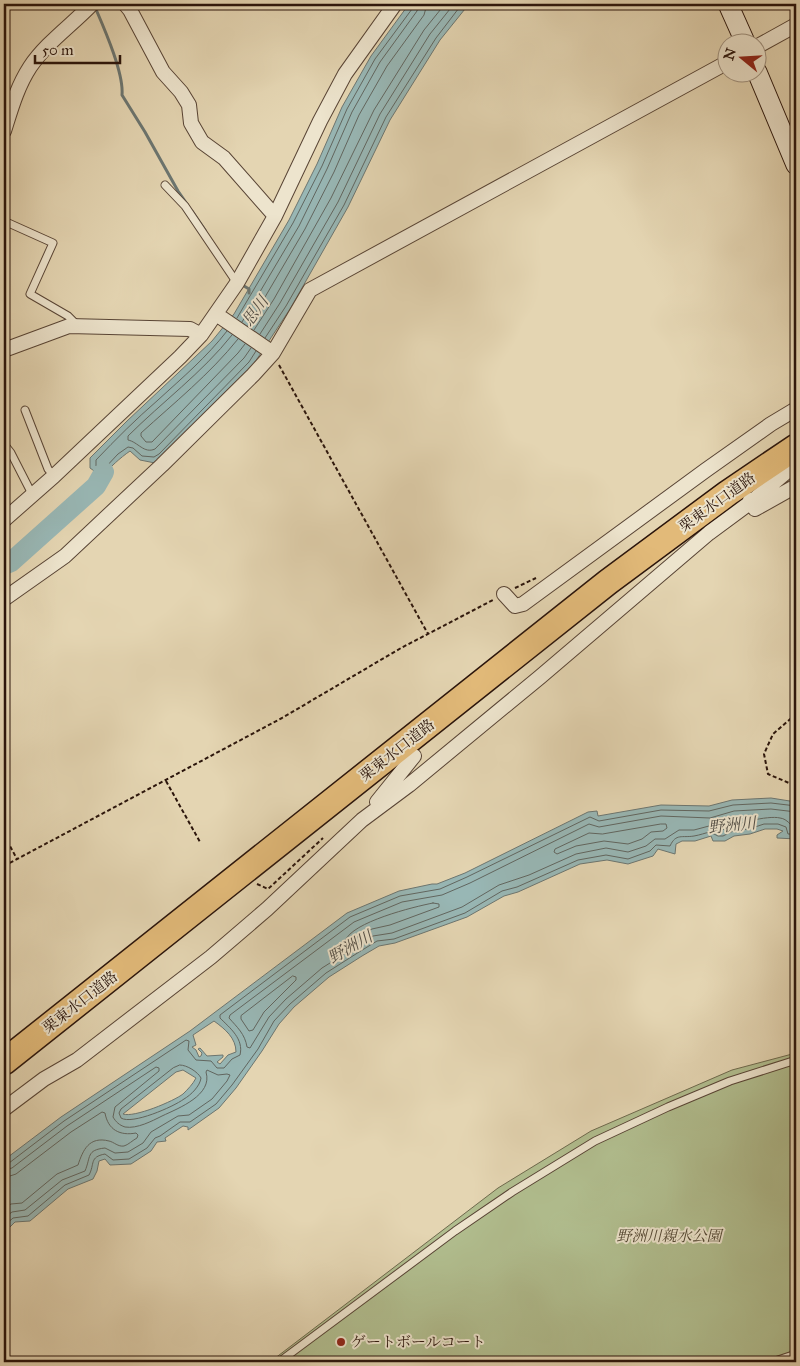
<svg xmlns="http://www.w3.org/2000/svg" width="800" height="1366" font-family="'IM FELL Great Primer','Noto Serif JP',serif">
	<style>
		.green { fill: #b1be8f; stroke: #6e694d }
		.water { fill: #98b7b5; stroke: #6c7671; fill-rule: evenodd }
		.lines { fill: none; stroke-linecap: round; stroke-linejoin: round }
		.shore { stroke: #616660; stroke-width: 1 }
		.stream { stroke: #6c7671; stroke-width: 3 }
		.river { stroke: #98b7b5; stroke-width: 20 }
		.lane-casing { stroke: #584435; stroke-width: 9 }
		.street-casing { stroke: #584435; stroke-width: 16 }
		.secondary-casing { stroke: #2a140b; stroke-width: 21 }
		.highway-casing { stroke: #2a140b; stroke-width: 28 }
		.path { stroke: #2a140b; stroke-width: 2; stroke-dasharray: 4 2.5; stroke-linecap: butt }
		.lane { stroke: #ede4cd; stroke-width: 7 }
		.street { stroke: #ede4cd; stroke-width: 14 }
		.secondary { stroke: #ede4cd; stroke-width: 19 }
		.highway { stroke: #e2ba79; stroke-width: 25 }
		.poi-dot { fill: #8f2418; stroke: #ede4cd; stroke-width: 2 }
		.labels { text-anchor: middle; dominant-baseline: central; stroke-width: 4; stroke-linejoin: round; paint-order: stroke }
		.street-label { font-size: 15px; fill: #2a140b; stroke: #ede4cd }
		.park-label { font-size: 15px; font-style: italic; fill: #524733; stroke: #ede4cd }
		.poi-label { font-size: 15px; fill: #2a140b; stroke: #ede4cd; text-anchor: start }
		.water-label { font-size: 16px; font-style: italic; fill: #504d46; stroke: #ede4cd }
	</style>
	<rect width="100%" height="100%" fill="#e4d5b2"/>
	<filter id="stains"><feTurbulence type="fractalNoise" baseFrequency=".004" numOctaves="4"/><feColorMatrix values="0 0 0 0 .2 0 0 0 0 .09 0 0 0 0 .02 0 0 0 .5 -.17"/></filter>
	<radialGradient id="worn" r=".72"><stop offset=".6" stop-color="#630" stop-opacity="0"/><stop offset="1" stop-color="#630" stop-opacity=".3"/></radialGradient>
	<path class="green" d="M 796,1053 L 796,1362 L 270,1362 L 498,1188 L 591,1131 L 732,1070 Z"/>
	<path class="water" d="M 409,4 L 469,4 L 440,40 L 390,120 L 348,207 L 290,309 L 253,365 L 155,463 L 140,460 L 130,451 C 120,458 110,467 103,476 C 97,486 98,487 88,494 L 97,473 L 90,468 L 90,458 L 127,421 L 212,341 L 234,314 L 289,220 L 317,164 L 342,107 L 371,56 Z
		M 771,798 L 796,802 L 796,839 L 777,838 L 777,835 L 783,831 L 777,829 L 765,829 L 750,834 L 734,836 L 725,841 L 713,841 L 711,836 L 695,841 L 682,841 L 676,844 L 675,854 L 658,849 L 653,856 L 628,864 L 607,860 L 580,864 L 518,892 L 504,896 L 467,917 L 395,943 L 379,946 L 362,956 L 329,977 L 294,1007 L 279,1024 L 262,1051 L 236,1088 L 219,1108 L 188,1130 L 188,1127 L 183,1126 L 165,1138 L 166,1141 L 157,1142 L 151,1151 L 131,1164 L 110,1165 L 105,1159 L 99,1161 L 97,1171 L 93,1179 L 68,1189 L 30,1221 L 15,1222 L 7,1230 L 4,1231 L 4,1160 L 61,1117 L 190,1031 L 347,913 L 399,891 L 432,884 L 437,884 L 465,873 L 588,812 L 597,811 L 598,816 L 661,805 L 709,806 L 732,800 ZM 214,1021 C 225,1029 236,1038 236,1052 L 228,1055 L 220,1064 L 217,1062 L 223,1057 L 223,1055 L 207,1056 L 200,1048 L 198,1049 L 202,1053 L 201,1056 L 199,1057 L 196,1050 L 192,1047 L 196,1045 L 193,1035 ZM 183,1070 L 196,1078 C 193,1084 188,1089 183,1094 C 174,1101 134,1118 123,1114 L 176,1072 Z"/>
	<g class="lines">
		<path class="shore" d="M 237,318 L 293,223 L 322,166 L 347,109 L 375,59 L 412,9 L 413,4
			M 242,322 L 299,226 L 327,169 L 352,112 L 380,62 L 417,11 L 419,4
			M 248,326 L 305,229 L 334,172 L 359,115 L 387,66 L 424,15 L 427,4
			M 254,330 L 274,299 L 331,198 L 374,110 L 424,30 L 445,4
			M 227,331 C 207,357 182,378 158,400 C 136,419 116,439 96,460 L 96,466 L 103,470 L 118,454 L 128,447 L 133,448 L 142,456 L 154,457 L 159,454 L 249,362 L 256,351
			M 260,334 L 280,303 L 338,202 L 380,114 L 430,34 L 454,4
			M 232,335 C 202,373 162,402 128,436 L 128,440 C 138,442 144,454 155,449 L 244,358 L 251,348
			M 265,338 L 286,306 L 344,205 L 386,117 L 436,38 L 462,4
			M 238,339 C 210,374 174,403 141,433 L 141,436 L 146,442 L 152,442 L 238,353 L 245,344
			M 796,812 L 771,809 L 734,811 L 710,818 L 661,816 L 599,827 L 589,824 L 470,883 L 442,895 L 402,902 L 354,922 L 230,1015 L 229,1018 C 237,1027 245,1034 247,1047 L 250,1048 L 269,1017 L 286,999 L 322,968 L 373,936 L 392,933 L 462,907 L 499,885 L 529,875 L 576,854 L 606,848 L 628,852 L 646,846 L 655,839 L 665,839 L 679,830 L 694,830 L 709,826 L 722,830 C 733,824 768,815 780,818 C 788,819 790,826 796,828
			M 661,824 L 666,824 L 667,828 L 663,831 L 651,832 L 642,839 L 628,844 L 604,841 L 576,846 L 557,854 L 554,852 L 555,849 L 589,833 L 602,834 Z
			M 433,903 L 439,904 L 439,907 L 390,925 L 372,929 L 348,942 L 345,941 C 352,922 413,907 433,903 Z
			M 293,976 L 296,977 L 296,980 L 264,1012 L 253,1030 L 249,1031 L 241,1019 L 241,1016 Z
			M 180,1065 C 187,1065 198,1072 201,1078 C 200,1086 191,1095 184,1099 C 173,1107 132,1125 121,1118 L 119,1113 L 121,1109 L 173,1068 Z
			M 4,1164 L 9,1163 L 64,1121 L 186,1040 L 189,1041 L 188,1050 L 196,1060 L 211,1061 L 217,1068 L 224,1068 L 232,1059 L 240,1055 C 244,1039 230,1028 220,1018 L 220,1015 L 350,917 L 400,896 L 440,889 L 467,877 L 590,817 L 599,821 L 661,810 L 709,811 L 733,805 L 771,803 L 796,806
			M 4,1170 L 12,1168 L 67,1126 L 156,1067 L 159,1068 L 159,1071 L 115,1107 L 113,1117 C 116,1122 119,1125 125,1127 C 137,1129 152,1121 162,1116 C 179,1108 213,1095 206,1072 L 207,1070 L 218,1075 L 227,1074 L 230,1075 L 227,1081 L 212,1099 L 189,1115 L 178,1116 L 151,1132 L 143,1143 L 128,1152 L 115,1153 L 105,1148 C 86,1150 91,1157 85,1171 L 62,1180 L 25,1210 L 12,1212 L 4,1218
			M 4,1178 L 16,1174 L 71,1132 L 102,1112 L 105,1113 C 108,1130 120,1136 136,1133 L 138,1135 L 137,1138 C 133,1140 128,1145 124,1146 C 118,1147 114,1142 109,1141 C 89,1136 83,1150 78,1165 L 57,1174 L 22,1203 L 11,1204 L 4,1208
			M 4,1226 L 13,1218 L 28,1216 L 65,1185 L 89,1175 C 95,1164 89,1157 105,1154 L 113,1160 L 129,1159 L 147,1148 L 155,1138 L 160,1136 L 180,1122 L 190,1122 L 216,1104 L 232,1085 L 258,1049 L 274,1021 L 290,1004 L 326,973 L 359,952 L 377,941 L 394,939 L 465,913 L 502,891 L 517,887 L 578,860 L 606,855 L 628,859 L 650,851 L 656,845 L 670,846 C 676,833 682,838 694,836 C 700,835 705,833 710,832 L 718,836 L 723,836 L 733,831 L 749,829 L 764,824 L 778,824 L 786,827 L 788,834 L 796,834"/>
		<path class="stream" d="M 95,7 C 104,28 124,73 122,95 L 145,132 L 178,191 L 187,204
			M 192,211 L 205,230
			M 244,286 L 249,289 L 249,293"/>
		<path class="river" d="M 4,565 L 11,562 L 96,486 L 104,472"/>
		<g class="lane-casing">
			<path id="lane" d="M 165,185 L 185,206 L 237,283
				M 4,221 L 53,243 L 30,294 L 68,316 L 77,325
				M 25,410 L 48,469 L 54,476
				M 4,444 L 11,453 L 33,496
				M 279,1362 L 455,1231 L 512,1192 L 595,1141 L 668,1107 L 730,1081 L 796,1060
				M 772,1362 L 796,1354"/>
		</g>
		<g class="street-casing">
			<path id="street" d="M 125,4 L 130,10 L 163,72 L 181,92 L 189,105 L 191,123 L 202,142 L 224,158 L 275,216
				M 758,46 L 796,25
				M 4,131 C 11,109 17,87 30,67 C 46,43 72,25 92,4
				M 216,314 L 273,353
				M 4,350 L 69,326 L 190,329 L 201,335
				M 750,500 L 755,509 L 796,486
				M 4,520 L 54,476 L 180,357 L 201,335 L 237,283 L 275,216 L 320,121 L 345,74 L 395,4
				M 504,594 L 515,606 L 523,604 L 706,470 L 771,424 L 796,409
				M 4,599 L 65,556 L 162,465 L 253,375 L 273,353 L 310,290 L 728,62
				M 377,802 L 414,756
				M 4,1109 L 44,1079 L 77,1060 L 211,957 L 267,909 L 362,820 L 409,785 L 540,677 L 709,533 L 751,502 L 796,464"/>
		</g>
		<g class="secondary-casing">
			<path id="secondary" d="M 728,4 L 745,42
				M 757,72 L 796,165"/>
		</g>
		<g class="highway-casing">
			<path id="highway" d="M 4,1062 L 608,582 L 728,493 L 796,447"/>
		</g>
		<path class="path" d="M 279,365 L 428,634
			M 515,588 L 536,578
			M 796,714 L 773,734 L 764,754 L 768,774 L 796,786
			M 166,781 L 200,842
			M 4,835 L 17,859
			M 4,866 L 282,718 L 401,648 L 493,600
			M 257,884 L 268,889 L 323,838"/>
		<use href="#lane" class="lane"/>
		<use href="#street" class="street"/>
		<use href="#secondary" class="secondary"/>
		<use href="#highway" class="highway"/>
	</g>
	<circle class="poi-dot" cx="341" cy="1342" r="5"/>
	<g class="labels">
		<g class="street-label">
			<text transform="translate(717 502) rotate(-36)">栗東水口道路</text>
			<text transform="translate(397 750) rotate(-38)">栗東水口道路</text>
			<text transform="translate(80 1002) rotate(-38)">栗東水口道路</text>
		</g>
		<g class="park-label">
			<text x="669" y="1236">野洲川親水公園</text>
		</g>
		<g class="poi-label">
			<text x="351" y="1342">ゲートボールコート</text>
		</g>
		<g class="water-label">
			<text transform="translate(255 311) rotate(-54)">思川</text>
			<text transform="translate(732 825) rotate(-6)">野洲川</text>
			<text transform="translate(350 947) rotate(-30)">野洲川</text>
		</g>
	</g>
	<rect width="800" height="1366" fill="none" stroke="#e4d5b2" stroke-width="20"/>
	<rect x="5" y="5" width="790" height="1356" fill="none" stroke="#2a140b" stroke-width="2.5"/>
	<rect x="10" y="10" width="780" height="1346" fill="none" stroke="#2a140b"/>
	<g transform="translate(742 58) rotate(288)"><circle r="24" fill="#ede4cd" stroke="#9f917f"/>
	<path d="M0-4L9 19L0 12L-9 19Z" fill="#8f2418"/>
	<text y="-8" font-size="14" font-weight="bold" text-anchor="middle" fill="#2a140b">N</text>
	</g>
	<path d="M35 55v8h85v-8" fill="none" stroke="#2a140b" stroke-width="2.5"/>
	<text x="42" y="55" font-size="15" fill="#2a140b" stroke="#ede4cd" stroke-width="4" paint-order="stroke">50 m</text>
	<rect width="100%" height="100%" filter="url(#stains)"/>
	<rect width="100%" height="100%" fill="url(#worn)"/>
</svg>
